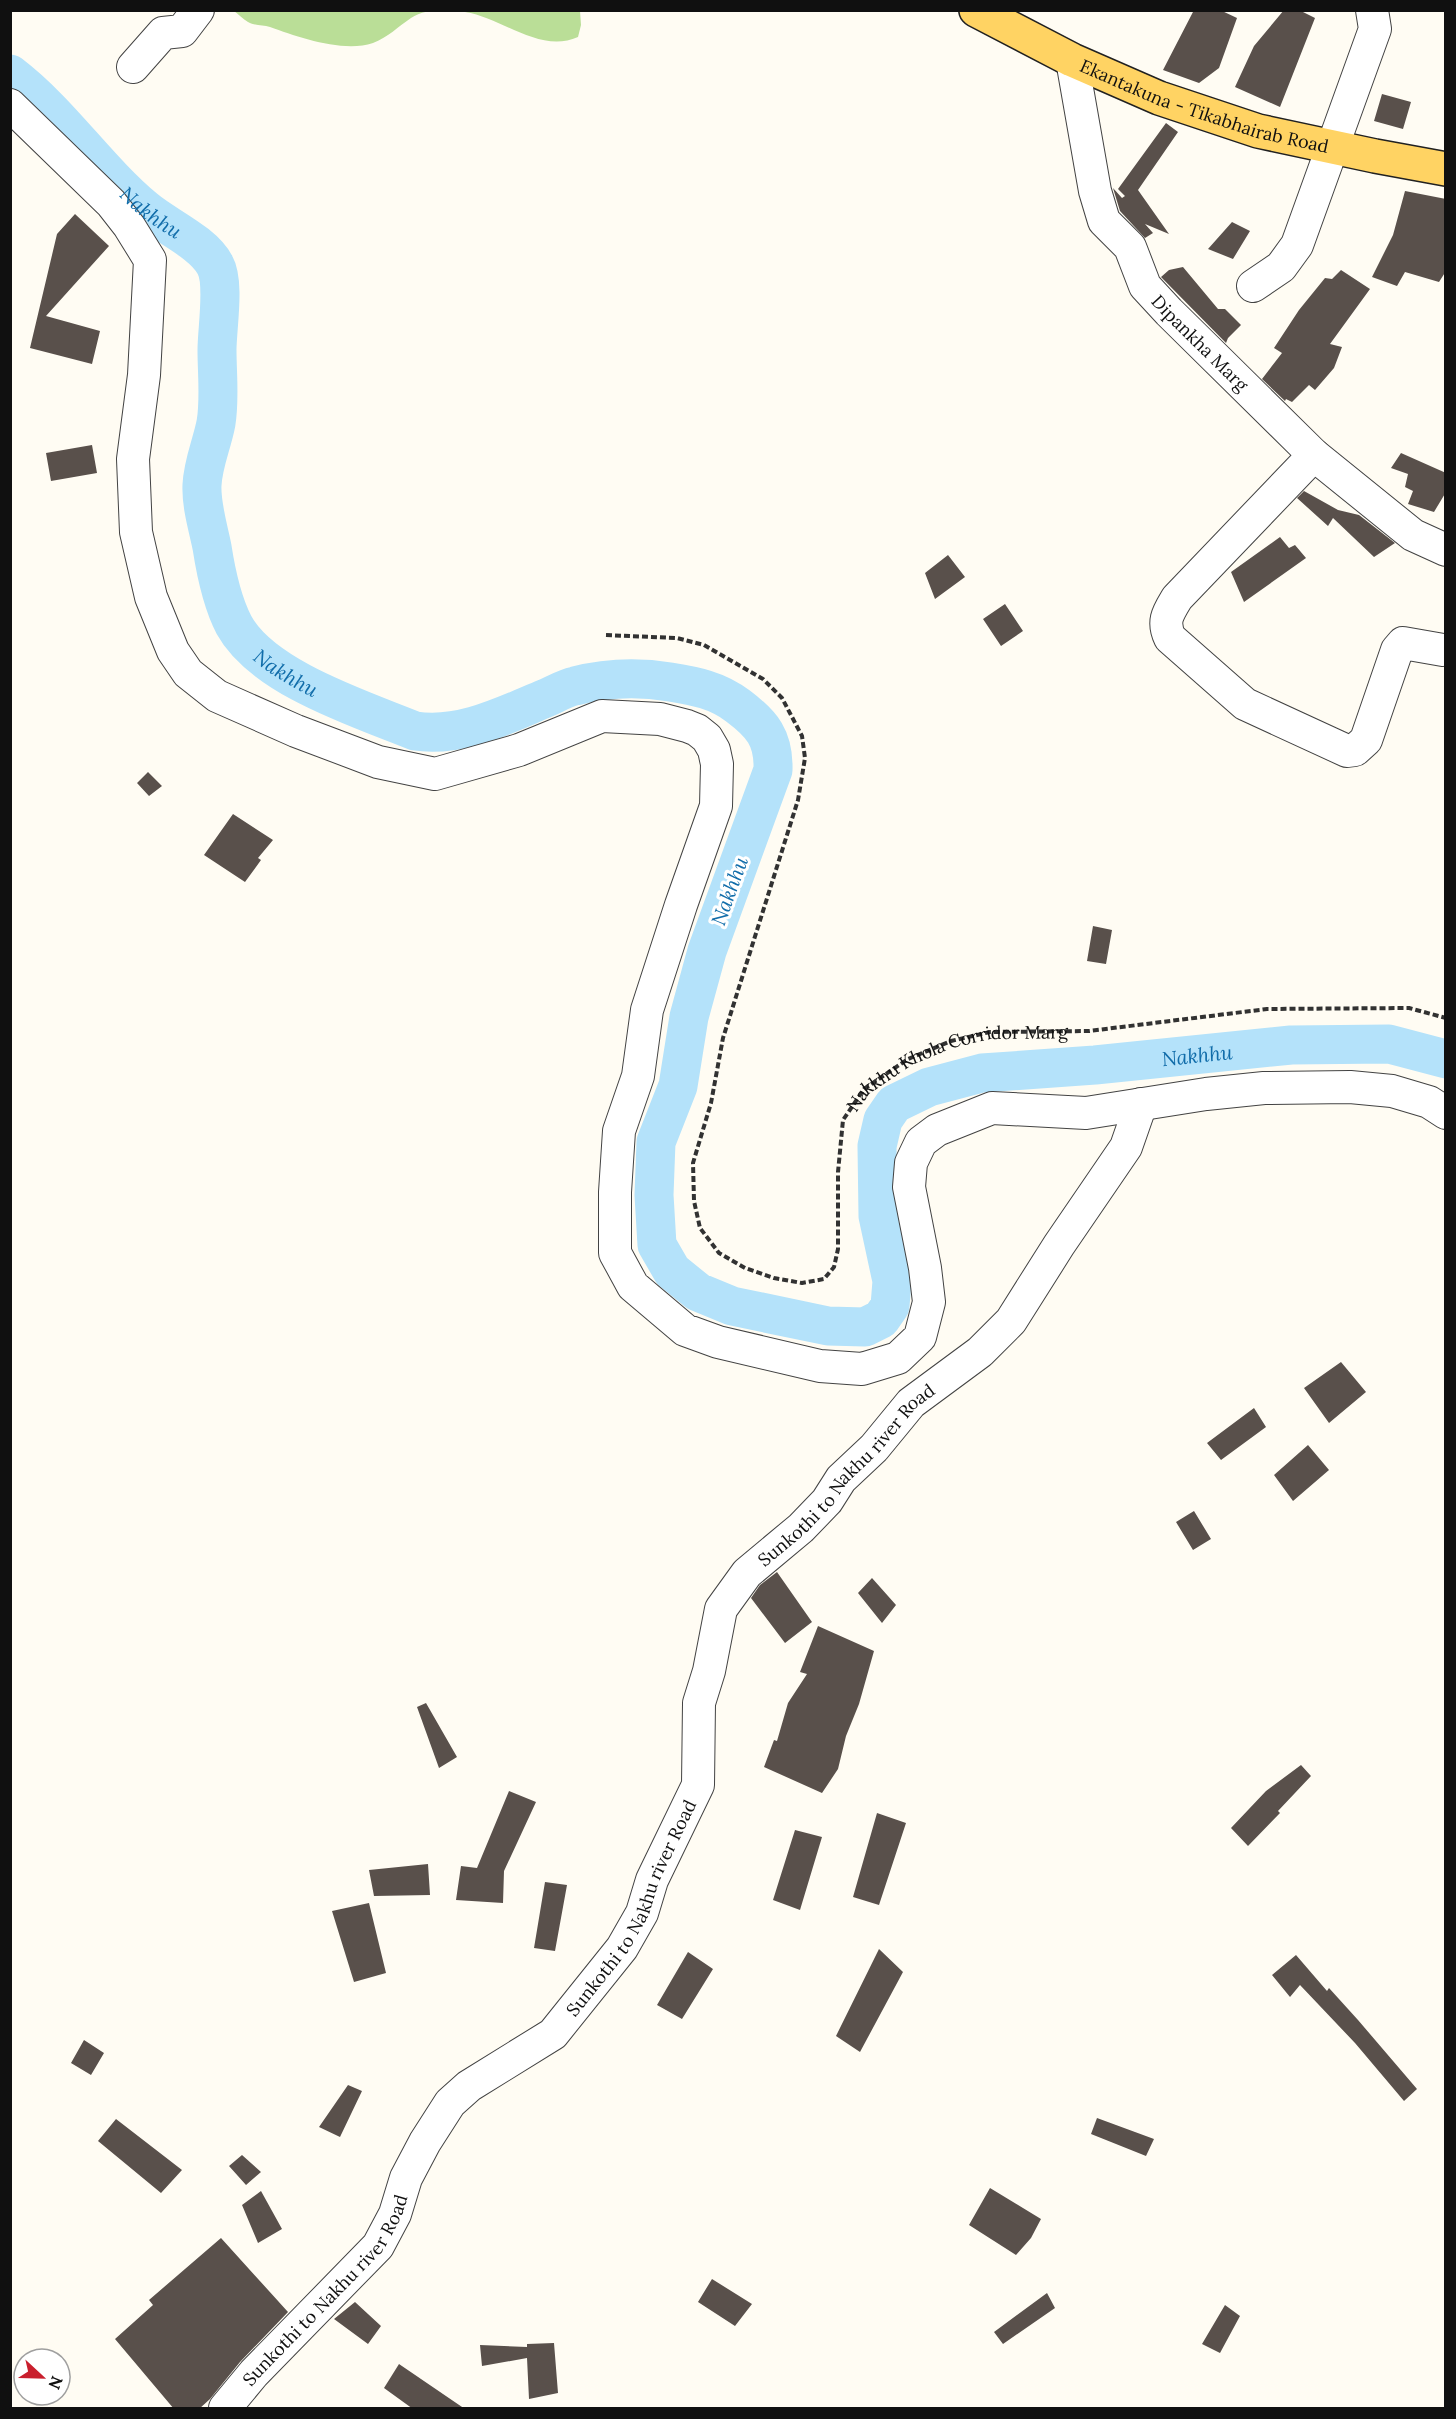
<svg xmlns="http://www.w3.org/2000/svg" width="1456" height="2419" font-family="Lora,serif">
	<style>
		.forest { fill: #bade97 }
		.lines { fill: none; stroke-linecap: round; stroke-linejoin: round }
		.river { stroke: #b4e2fa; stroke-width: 39 }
		.building { fill: #59504b }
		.minor-casing { stroke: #434343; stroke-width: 34 }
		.major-casing { stroke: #212121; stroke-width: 36 }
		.path { stroke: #323232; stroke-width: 4; stroke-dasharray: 6 3; stroke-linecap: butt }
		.minor { stroke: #fff; stroke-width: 32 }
		.major { stroke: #ffd363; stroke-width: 33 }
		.labels { text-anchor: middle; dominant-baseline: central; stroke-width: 6; stroke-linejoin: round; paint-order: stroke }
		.street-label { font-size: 18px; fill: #101010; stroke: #fff }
		.water-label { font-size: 20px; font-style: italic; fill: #116daa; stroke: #fff }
	</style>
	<rect width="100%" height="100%" fill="#fffcf3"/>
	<path class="forest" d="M 580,11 L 581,25 L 578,37 C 540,54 503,18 465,12 C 448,9 426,8 411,18 C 399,26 387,38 373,43 C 343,53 298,37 270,27 C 263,25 255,26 248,22 C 243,19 238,14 234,11 Z"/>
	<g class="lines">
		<path class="river" id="s1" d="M 10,74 C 61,113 96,168 145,209 C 165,226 203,242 215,265 C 225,283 217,328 217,350 C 217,374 220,399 216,423 C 212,444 203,463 202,485 C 201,505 208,527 212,547 C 216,573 222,602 234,625 C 263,678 361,709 415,731 C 461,738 505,715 546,698 C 555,694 565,688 575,686 C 606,678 639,677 670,682 C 695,686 717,690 738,706 C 762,724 774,738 773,770 L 707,951 L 689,1017 L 678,1086 L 656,1142 L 654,1195 L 657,1245 L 672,1271 L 698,1292 L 732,1306 L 828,1326 L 865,1327 L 881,1319 L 890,1306 L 892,1281 L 878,1216 L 877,1146 L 883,1120 L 894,1104 L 929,1087 L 982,1073 L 1095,1065 L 1291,1045 L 1389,1044 L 1446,1059"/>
	</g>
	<path class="building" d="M 1194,10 L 1220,10 L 1237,18 L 1219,68 L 1199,83 L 1163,70 Z
		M 1284,10 L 1299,10 L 1315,18 L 1280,107 L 1235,87 L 1254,46 Z
		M 1382,94 L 1411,102 L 1403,129 L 1374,121 Z
		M 1166,123 L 1178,132 L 1138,190 L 1169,234 L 1145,224 L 1153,233 L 1145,238 L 1120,211 L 1113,188 L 1122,198 L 1125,196 L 1118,189 Z
		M 1405,191 L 1446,199 L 1446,271 L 1439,282 L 1405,272 L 1397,286 L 1372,277 L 1393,235 Z
		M 75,214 L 109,246 L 46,316 L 100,331 L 92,364 L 30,348 L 57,234 Z
		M 1232,222 L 1250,231 L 1233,259 L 1208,249 Z
		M 1183,267 L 1218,309 L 1225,309 L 1241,325 L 1228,338 L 1226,343 L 1161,277 L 1169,270 Z
		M 1341,270 L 1370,289 L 1330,344 L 1342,347 L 1334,368 L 1315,390 L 1309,385 L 1292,402 L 1286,399 L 1285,401 L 1262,379 L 1282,353 L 1274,348 L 1299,310 L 1325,278 L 1332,279 Z
		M 92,445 L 97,473 L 51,481 L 46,453 Z
		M 1401,453 L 1446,473 L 1446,492 L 1434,512 L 1408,504 L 1413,491 L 1405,487 L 1408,474 L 1391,468 Z
		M 1304,491 L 1338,510 L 1359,515 L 1395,543 L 1374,557 L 1333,518 L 1328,526 L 1297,498 Z
		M 1280,537 L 1289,548 L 1295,545 L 1306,558 L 1244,602 L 1231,572 Z
		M 948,555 L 965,577 L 935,599 L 925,573 Z
		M 1005,604 L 1023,631 L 1001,646 L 983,619 Z
		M 148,772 L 162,786 L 149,796 L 137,783 Z
		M 233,814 L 273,840 L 258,858 L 261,860 L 245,882 L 204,855 Z
		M 1093,926 L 1112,930 L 1106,964 L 1087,961 Z
		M 1341,1362 L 1366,1392 L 1329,1423 L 1304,1388 Z
		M 1254,1408 L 1266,1427 L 1221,1460 L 1207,1443 Z
		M 1308,1445 L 1329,1470 L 1293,1501 L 1274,1475 Z
		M 1194,1511 L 1211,1539 L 1193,1550 L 1176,1522 Z
		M 777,1572 L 812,1622 L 785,1643 L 751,1598 L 760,1585 Z
		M 872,1578 L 896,1605 L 882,1623 L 858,1593 Z
		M 818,1626 L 874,1651 L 859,1704 L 846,1736 L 838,1769 L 822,1793 L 764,1767 L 774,1740 L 777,1741 L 788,1703 L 807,1674 L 800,1672 Z
		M 426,1703 L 457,1757 L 439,1768 L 417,1707 Z
		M 1301,1765 L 1311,1776 L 1278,1811 L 1280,1813 L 1248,1846 L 1231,1828 L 1266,1791 Z
		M 509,1791 L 536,1802 L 504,1871 L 503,1903 L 456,1900 L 461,1866 L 477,1868 Z
		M 877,1813 L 906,1823 L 879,1905 L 853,1897 Z
		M 795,1830 L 822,1837 L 800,1910 L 773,1900 Z
		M 428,1864 L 430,1895 L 374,1896 L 369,1870 Z
		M 545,1882 L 567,1885 L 555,1951 L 534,1948 Z
		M 369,1903 L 386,1973 L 354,1982 L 332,1911 Z
		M 879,1949 L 903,1972 L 860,2052 L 836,2036 Z
		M 688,1952 L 713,1969 L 682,2019 L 657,2005 Z
		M 1296,1955 L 1327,1991 L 1329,1988 L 1358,2020 L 1417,2089 L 1404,2101 L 1355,2043 L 1300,1985 L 1290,1997 L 1272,1975 Z
		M 84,2040 L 104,2053 L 91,2075 L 71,2063 Z
		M 348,2085 L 362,2091 L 340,2137 L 319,2127 Z
		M 1097,2118 L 1154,2139 L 1146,2156 L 1091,2134 Z
		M 116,2119 L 182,2170 L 161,2193 L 98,2141 Z
		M 242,2155 L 261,2172 L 246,2185 L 229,2166 Z
		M 990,2188 L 1041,2219 L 1031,2238 L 1016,2255 L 969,2225 Z
		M 261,2191 L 282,2229 L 258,2243 L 242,2205 Z
		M 221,2238 L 288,2312 L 240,2362 L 210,2399 L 199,2409 L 174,2409 L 115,2339 L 153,2305 L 149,2300 Z
		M 712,2279 L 752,2304 L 735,2326 L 698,2302 Z
		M 1047,2293 L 1055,2308 L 1003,2344 L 994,2332 Z
		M 355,2302 L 381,2326 L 368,2344 L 334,2319 Z
		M 1225,2305 L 1240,2316 L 1220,2353 L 1202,2344 Z
		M 554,2343 L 558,2393 L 529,2399 L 527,2358 L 482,2366 L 480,2345 L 527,2347 L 527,2344 Z
		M 399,2364 L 465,2409 L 413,2409 L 384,2388 Z"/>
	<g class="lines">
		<g class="minor-casing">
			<g id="minor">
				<path id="s3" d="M 1072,60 L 1095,191 L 1104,221 L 1130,247 L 1145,286 L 1169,312 L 1314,455 L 1413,535 L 1446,550"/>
				<path d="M 133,67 L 163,33 L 182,31 L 198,10"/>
				<path d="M 10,105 L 111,203 L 129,226 L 150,260 L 144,375 L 133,459 L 136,532 L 151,597 L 173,651 L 188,673 L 217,696 L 296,731 L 378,762 L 435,774 L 519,750 L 602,716 L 660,719 L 687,726 L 697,730 L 707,738 L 714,750 L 717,764 L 716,806 L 681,905 L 647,1010 L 638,1076 L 619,1131 L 615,1192 L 615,1253 L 633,1286 L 685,1330 L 718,1342 L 820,1366 L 862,1369 L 898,1358 L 920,1337 L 929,1302 L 925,1268 L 909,1187 L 911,1163 L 921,1142 L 937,1130 L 992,1108 L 1086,1113 L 1206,1094 L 1264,1088 L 1350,1087 L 1392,1091 L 1429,1102 L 1446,1113"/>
				<path d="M 1253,286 L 1281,267 L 1297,245 L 1375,29 L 1372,10"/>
				<path d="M 1314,455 L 1177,598 C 1168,613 1162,621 1170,638 L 1245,704 L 1347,751 L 1355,750 L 1366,740 L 1397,650 L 1403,643 L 1443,650"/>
				<path id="s4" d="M 225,2408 L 254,2373 L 378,2246 L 395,2214 L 406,2178 L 425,2142 L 450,2103 L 469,2086 L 553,2034 L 622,1948 L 642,1913 L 652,1880 L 698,1785 L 699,1703 L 709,1671 L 721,1609 L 747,1573 L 801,1528 L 827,1501 L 841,1479 L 874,1448 L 911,1403 L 980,1352 L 1011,1321 L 1059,1245 L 1126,1147 L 1141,1104"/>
			</g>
		</g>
		<g class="major-casing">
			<g id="major">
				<path id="s5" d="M 976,10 L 1072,60 L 1159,98 L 1258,131 L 1375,156 L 1446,169"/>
			</g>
		</g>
		<path class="path" id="s2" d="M 606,635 L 677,638 L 704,645 L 763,679 L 782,698 L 802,736 L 805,758 L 798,800 L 723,1038 L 711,1103 L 693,1163 L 694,1201 L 700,1228 L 719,1253 L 745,1268 L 774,1278 L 802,1283 L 824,1279 L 834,1267 L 838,1249 L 838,1172 L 843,1120 L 864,1089 L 908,1059 L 951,1041 L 990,1032 L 1089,1031 L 1267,1009 L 1409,1008 L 1446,1018"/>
		<use href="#minor" class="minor"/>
		<use href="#major" class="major"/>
	</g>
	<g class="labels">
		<g class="street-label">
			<text stroke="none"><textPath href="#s5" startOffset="249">Ekantakuna - Tikabhairab Road</textPath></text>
			<text stroke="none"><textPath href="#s3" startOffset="322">Dipankha Marg</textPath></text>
			<text stroke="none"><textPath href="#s2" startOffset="1186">Nakkhu Khola Corridor Marg</textPath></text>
			<text stroke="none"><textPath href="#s4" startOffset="1162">Sunkothi to Nakhu river Road</textPath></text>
			<text stroke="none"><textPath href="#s4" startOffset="658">Sunkothi to Nakhu river Road</textPath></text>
			<text stroke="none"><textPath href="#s4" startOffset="156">Sunkothi to Nakhu river Road</textPath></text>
		</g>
		<g class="water-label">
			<text stroke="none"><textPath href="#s1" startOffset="198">Nakhhu</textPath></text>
			<text stroke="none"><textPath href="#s1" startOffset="720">Nakhhu</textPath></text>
			<text transform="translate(729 891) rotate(-70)">Nakhhu</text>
			<text stroke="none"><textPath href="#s1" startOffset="2556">Nakhhu</textPath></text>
		</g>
	</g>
	<rect width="1456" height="2419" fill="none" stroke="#101010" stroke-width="24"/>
	<g transform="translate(42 2377) rotate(112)"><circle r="28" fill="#ffffff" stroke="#9f9f9f" stroke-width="1.5"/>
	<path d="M0-4.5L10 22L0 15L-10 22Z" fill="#c91f2d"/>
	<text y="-9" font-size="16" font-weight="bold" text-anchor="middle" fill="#101010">N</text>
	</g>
</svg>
